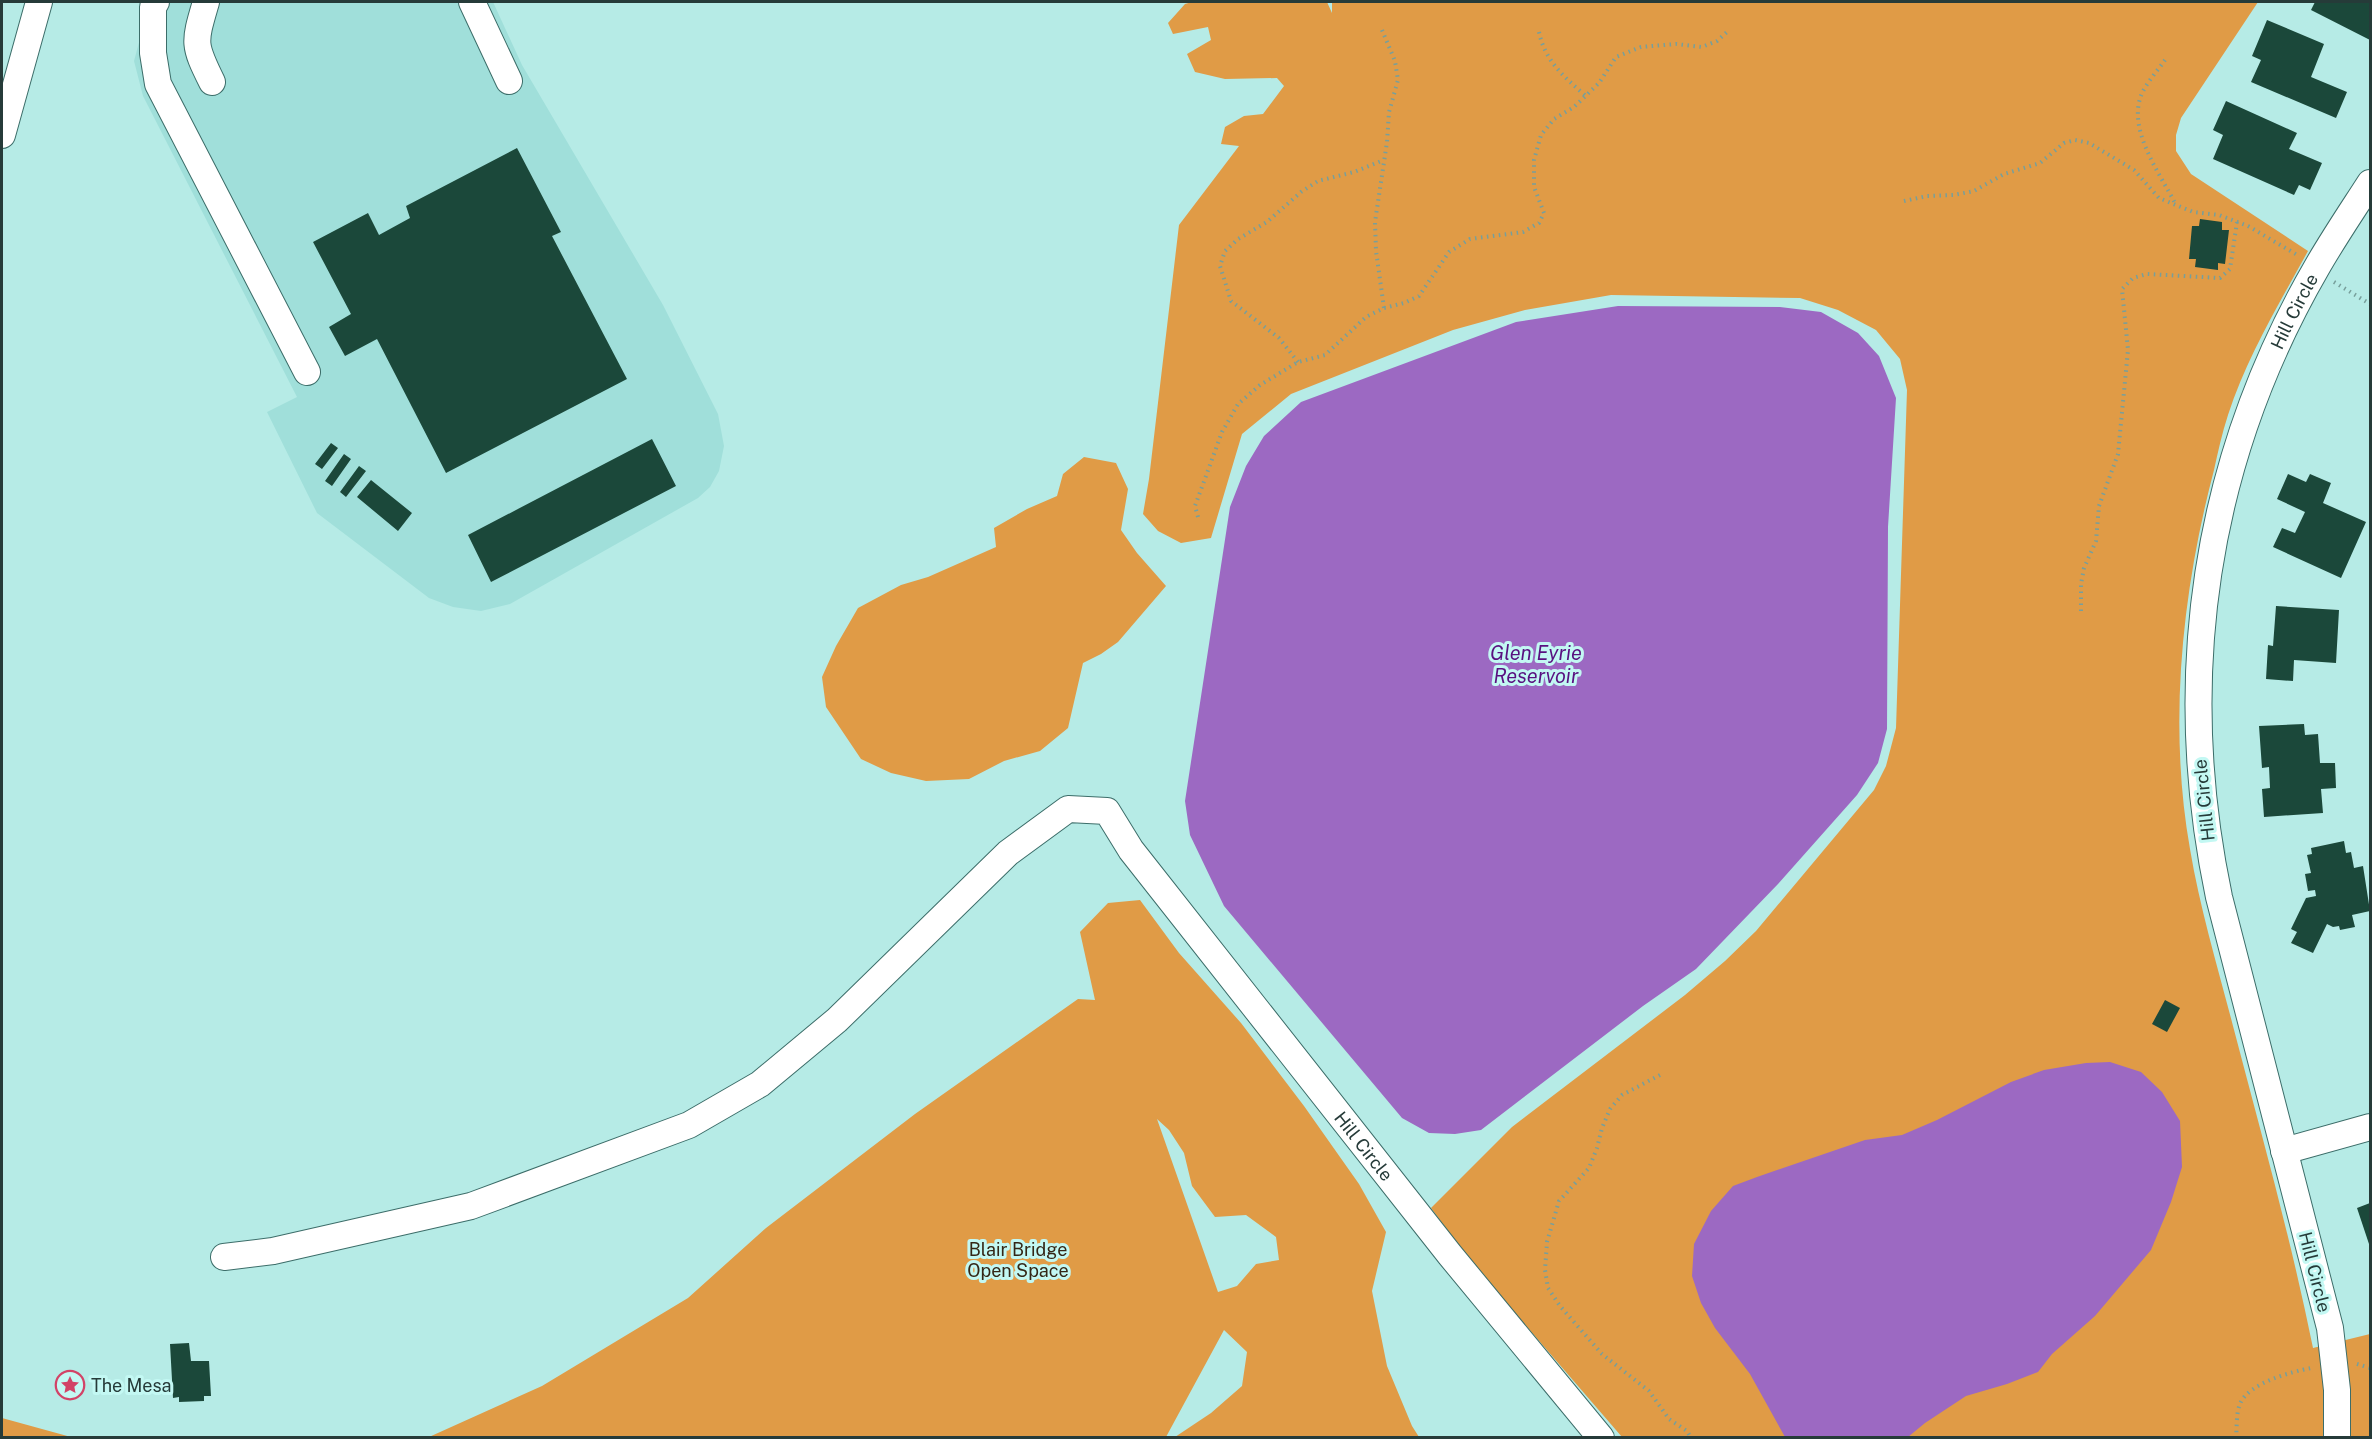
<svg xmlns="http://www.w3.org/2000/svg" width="2372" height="1439" font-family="'Public Sans',sans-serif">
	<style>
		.built { fill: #a0dfda }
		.green { fill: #e09b46; fill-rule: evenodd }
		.water { fill: #9c69c2 }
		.building { fill: #1b483a }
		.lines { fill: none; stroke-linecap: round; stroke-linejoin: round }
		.minor-casing { stroke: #3c6d69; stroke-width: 28 }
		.path { stroke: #779f9b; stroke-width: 4; stroke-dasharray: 1.5 4.5; stroke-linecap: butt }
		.minor { stroke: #fff; stroke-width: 26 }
		.labels { text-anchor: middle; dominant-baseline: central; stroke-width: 6; stroke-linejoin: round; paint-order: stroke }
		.street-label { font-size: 18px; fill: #263b39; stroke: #c3f8f3 }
		.park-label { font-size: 18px; fill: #342616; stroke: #c3f8f3 }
		.poi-label { font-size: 18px; fill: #263b39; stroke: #c3f8f3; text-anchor: start }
		.water-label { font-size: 20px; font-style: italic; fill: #591180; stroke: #c3f8f3 }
	</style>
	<rect width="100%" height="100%" fill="#b6ebe6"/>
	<path class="built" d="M 150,2 L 493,2 L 522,65 L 663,305 L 718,414 L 724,446 L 719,471 L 710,487 L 698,498 L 510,604 L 481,611 L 453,607 L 429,598 L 317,513 L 267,412 L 297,397 L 143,96 L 134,61 Z"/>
	<path class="green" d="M 1192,2 L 1327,2 L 1332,13 L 1332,2 L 2258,2 L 2181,118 L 2176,135 L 2176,151 L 2191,174 L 2308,251 C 2279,304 2247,357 2228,415 C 2222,433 2218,452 2214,470 C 2182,591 2168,725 2190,849 C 2200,909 2218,968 2233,1026 C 2261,1133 2291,1239 2313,1348 L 2370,1334 L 2370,1437 L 1622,1437 L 1471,1262 L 1431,1208 L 1512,1127 L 1685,995 L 1725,961 L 1756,931 L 1874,790 L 1886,766 L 1896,728 L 1907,390 L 1900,359 L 1876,330 L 1838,310 L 1800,298 L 1611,295 L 1525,310 L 1453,330 L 1291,394 L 1242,434 L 1211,538 L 1181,543 L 1158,531 L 1143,514 L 1149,479 L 1179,225 L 1239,146 L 1221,144 L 1225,127 L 1244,116 L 1263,114 L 1284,86 L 1277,78 L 1225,79 L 1195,72 L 1187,54 L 1211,40 L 1208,27 L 1173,34 L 1168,23 L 1185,4 Z
		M 1084,457 L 1116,463 L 1128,489 L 1121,530 L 1137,553 L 1166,586 L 1118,642 L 1101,654 L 1083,663 L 1068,728 L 1040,751 L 1004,761 L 969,779 L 926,781 L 891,773 L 861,759 L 826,707 L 822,677 L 836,646 L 858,608 L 901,585 L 928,577 L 996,547 L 994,528 L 1027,509 L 1057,496 L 1063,474 Z
		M 1140,900 L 1179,953 L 1241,1023 L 1304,1106 L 1359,1184 L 1386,1232 L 1372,1291 L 1387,1366 L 1412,1426 L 1419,1437 L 1175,1437 L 1211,1413 L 1242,1386 L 1247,1352 L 1224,1330 L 1166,1437 L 429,1437 L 542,1386 L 688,1298 L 766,1228 L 915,1114 L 1078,999 L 1095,1000 L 1080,932 L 1108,903 ZM 1157,1119 L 1169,1130 L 1184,1153 L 1192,1186 L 1215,1217 L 1246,1215 L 1276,1237 L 1279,1260 L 1256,1264 L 1237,1286 L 1218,1292 Z
		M 2,1418 L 71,1437 L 2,1437 Z"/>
	<path class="water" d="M 1618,306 L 1780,307 L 1821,312 L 1858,333 L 1879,356 L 1896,398 L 1888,527 L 1887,729 L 1878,763 L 1857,795 L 1778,884 L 1696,969 L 1643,1006 L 1481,1130 L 1455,1134 L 1429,1133 L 1402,1118 L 1224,906 L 1190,835 L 1185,801 L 1230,507 L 1246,466 L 1264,436 L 1301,402 L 1516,322 Z
		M 2110,1062 L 2141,1072 L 2162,1092 L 2180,1121 L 2182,1167 L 2171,1202 L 2151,1250 L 2095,1316 L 2052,1354 L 2038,1372 L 2007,1384 L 1966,1396 L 1925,1423 L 1908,1437 L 1785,1437 L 1750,1374 L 1715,1328 L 1701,1303 L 1692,1276 L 1694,1244 L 1711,1211 L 1733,1186 L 1757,1177 L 1865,1140 L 1902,1135 L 1937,1120 L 2011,1082 L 2044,1070 L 2086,1063 Z"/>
	<path class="building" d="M 2315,2 L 2370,2 L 2370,40 L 2311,10 Z
		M 2267,20 L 2324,44 L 2311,77 L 2347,92 L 2336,118 L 2251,82 L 2261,60 L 2252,56 Z
		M 2226,101 L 2297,133 L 2289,149 L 2322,163 L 2310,190 L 2299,185 L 2294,195 L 2213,159 L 2223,135 L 2213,130 Z
		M 517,148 L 561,232 L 552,236 L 627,379 L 446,473 L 377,339 L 345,356 L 329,327 L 351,314 L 313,242 L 368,213 L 379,235 L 410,218 L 406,206 Z
		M 2200,219 L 2222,222 L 2222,230 L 2229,230 L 2225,264 L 2218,263 L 2218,270 L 2195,267 L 2196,259 L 2189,259 L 2192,226 L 2199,226 Z
		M 652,439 L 676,486 L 491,582 L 468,535 Z
		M 331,443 L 338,448 L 322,469 L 315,464 Z
		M 344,454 L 351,459 L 332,486 L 325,481 Z
		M 359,466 L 366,471 L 346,497 L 340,492 Z
		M 2288,474 L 2306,482 L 2310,474 L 2331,483 L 2323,503 L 2366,522 L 2341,578 L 2273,547 L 2282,528 L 2295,533 L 2305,512 L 2277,499 Z
		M 371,480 L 412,513 L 398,531 L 357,497 Z
		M 2276,606 L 2339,610 L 2336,663 L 2294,660 L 2293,681 L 2266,679 L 2268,645 L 2273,646 Z
		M 2304,724 L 2305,735 L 2318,734 L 2320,763 L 2335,763 L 2336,788 L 2321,789 L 2323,813 L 2264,817 L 2262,789 L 2270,788 L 2269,767 L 2262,768 L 2259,726 Z
		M 2344,841 L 2346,853 L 2351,852 L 2354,868 L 2363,866 L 2370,911 L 2352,915 L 2355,927 L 2340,930 L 2339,926 L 2333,927 L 2327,924 L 2313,953 L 2291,943 L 2297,932 L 2291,929 L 2306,898 L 2316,896 L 2315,890 L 2308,891 L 2305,874 L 2311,873 L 2307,855 L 2312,854 L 2311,848 Z
		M 2165,1000 L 2180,1008 L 2167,1032 L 2152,1024 Z
		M 2370,1203 L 2370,1247 L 2357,1208 Z
		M 189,1343 L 191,1361 L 209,1361 L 211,1396 L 204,1396 L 204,1401 L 179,1402 L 179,1397 L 173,1398 L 170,1344 Z"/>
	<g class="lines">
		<g class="minor-casing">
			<g id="minor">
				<path d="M 156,2 L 153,7 L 153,53 L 158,84 L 307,372"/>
				<path d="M 206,2 C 194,43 193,44 212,82"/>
				<path d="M 472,2 L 509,81"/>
				<path d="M 2,135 L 39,2"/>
				<path d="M 2284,1151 L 2370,1127"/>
				<path id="s1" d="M 224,1257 L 273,1251 L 471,1206 L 689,1125 L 760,1084 L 837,1020 L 1008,853 L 1068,809 L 1107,811 L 1131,850 L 1450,1255 L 1601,1438"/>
				<path id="s2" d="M 2337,1438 L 2337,1390 L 2330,1328 L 2219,897 C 2173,678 2204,462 2317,267 C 2333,239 2352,211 2370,183"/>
			</g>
		</g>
		<path class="path" d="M 1382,30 L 1395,61 L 1398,80 L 1389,112 L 1387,142 L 1375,222 L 1376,251 L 1384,308
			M 1539,32 C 1545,61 1564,77 1586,96
			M 2165,60 C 2158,70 2149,80 2143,91 C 2125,127 2159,172 2175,203
			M 1904,201 L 1927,196 L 1954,195 L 1974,191 L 2004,174 L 2040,163 L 2064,143 L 2075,140 L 2089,143 L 2134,170 L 2159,198 L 2193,212 L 2219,215 L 2248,226 L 2299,256
			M 2334,282 L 2370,304
			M 1298,362 L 1279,338 L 1231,301 L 1220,266 L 1225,251 L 1238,239 L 1267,222 L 1301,192 L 1318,181 L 1354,172 L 1384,160
			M 1198,517 L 1195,506 L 1222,432 L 1238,404 L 1260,385 L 1298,362 L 1325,355 L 1366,317 L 1384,308 L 1404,303 L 1419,296 L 1449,252 L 1470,239 L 1523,232 L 1539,223 L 1544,213 L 1534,187 L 1534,160 L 1541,135 L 1554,119 L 1574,107 L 1599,83 L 1616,57 L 1641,47 L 1676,44 L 1702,47 L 1717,41 L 1727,32
			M 2081,611 L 2081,584 L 2084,568 L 2096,541 L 2099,506 L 2118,454 L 2128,350 L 2122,289 L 2133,278 L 2147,274 L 2220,278 L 2230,269 L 2237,222
			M 1660,1075 L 1622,1095 L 1610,1109 L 1602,1128 L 1597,1148 L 1589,1168 L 1559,1201 L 1547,1242 L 1545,1270 L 1548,1288 L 1560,1306 L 1602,1354 L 1649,1391 L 1669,1419 L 1687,1431 L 1691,1438
			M 2357,1364 L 2370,1368
			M 2236,1438 C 2237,1427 2236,1413 2240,1404 C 2248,1383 2291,1372 2311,1368"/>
		<use href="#minor" class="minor"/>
	</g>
	<defs>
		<g id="sight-ring" transform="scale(1.5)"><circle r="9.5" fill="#c3f8f3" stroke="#d24367" stroke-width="1.5"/><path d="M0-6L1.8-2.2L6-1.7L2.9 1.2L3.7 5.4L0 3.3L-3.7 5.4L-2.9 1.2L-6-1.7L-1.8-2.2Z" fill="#d24367"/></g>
	</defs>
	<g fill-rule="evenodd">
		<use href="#sight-ring" x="70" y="1385"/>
	</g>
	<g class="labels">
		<g class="street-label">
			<text stroke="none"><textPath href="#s2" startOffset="1158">Hill Circle</textPath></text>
			<text transform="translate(2204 800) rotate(-96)">Hill Circle</text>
			<text stroke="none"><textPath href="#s1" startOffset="1442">Hill Circle</textPath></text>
			<text transform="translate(2315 1272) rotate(76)">Hill Circle</text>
		</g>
		<g class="park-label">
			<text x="1018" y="1249">Blair Bridge<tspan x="1018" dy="21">Open Space</tspan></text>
		</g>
		<g class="poi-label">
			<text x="91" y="1385">The Mesa</text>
		</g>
		<g class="water-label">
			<text x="1536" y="653">Glen Eyrie<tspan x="1536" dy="23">Reservoir</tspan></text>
		</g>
	</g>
	<rect width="2372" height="1439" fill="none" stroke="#263b39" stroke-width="6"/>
</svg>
